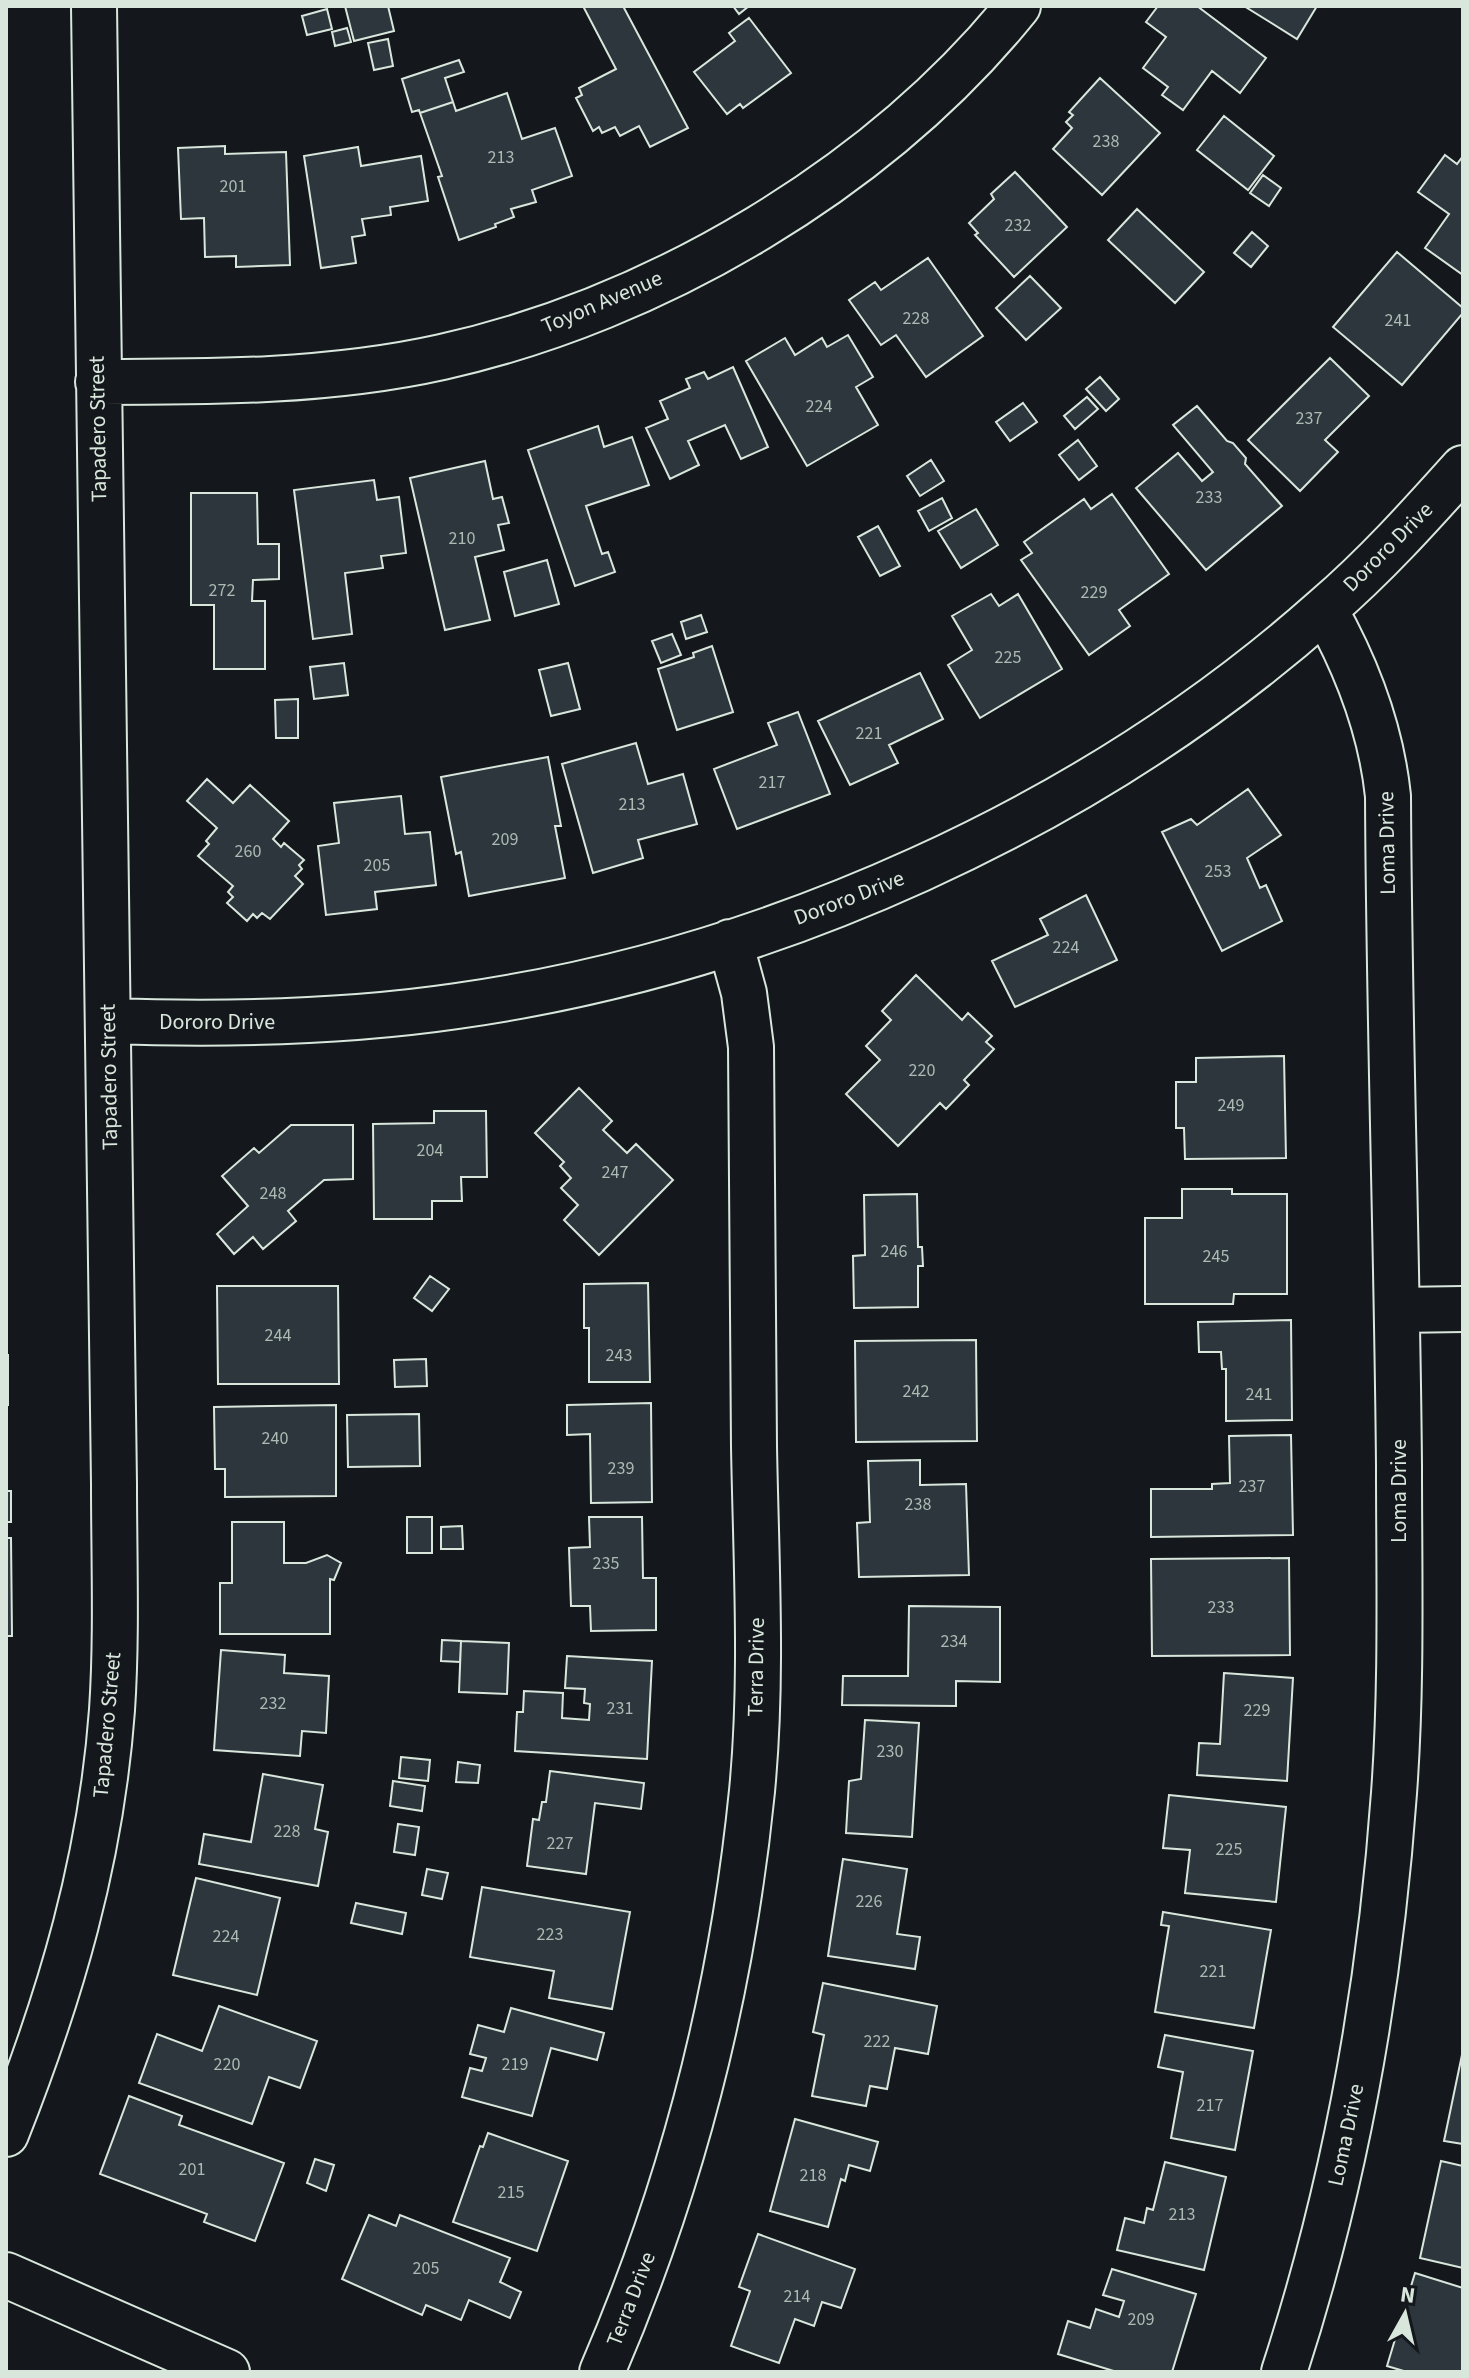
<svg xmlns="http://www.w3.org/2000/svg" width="1469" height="2378" font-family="'Source Sans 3',sans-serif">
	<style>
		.building { fill: #2c363c; stroke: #d8e6dc; stroke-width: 2 }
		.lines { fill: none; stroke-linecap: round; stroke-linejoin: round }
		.minor-casing { stroke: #d8e6dc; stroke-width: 48 }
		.major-casing { stroke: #d8e6dc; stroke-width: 48 }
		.minor { stroke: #14181c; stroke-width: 44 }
		.major { stroke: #14181c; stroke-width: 44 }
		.labels { text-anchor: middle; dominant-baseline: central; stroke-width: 6; stroke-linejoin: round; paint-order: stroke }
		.number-label { font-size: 18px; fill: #adbab4 }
		.street-label { font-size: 22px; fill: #d8e6dc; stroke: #14181c }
	</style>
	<rect width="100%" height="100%" fill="#14181c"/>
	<path class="building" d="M 345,6 L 388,6 L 394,31 L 354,41 Z
		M 583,6 L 623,6 L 688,128 L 650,147 L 639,126 L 620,136 L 615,127 L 602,133 L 599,127 L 593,131 L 576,98 L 582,95 L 579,88 L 616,69 Z
		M 733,6 L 749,6 L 739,14 Z
		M 1158,6 L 1197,6 L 1266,58 L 1240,93 L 1212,71 L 1183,110 L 1162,95 L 1168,87 L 1143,68 L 1166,37 L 1146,22 Z
		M 1244,6 L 1317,6 L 1297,39 Z
		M 327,9 L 332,29 L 307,35 L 302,16 Z
		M 749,18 L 791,73 L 743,108 L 740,104 L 727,114 L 694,72 L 735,41 L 729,33 Z
		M 347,28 L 351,42 L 335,46 L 332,32 Z
		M 388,39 L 393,66 L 374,70 L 368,43 Z
		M 459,60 L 464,72 L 445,78 L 453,102 L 420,113 L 419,110 L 412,112 L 402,79 Z
		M 1100,78 L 1160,133 L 1102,195 L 1053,149 L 1072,128 L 1066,122 L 1073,115 L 1069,112 Z
		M 507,93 L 522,139 L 555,128 L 572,176 L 532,190 L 536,202 L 511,209 L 514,217 L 495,224 L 496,227 L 459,240 L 438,177 L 442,176 L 420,113 L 453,102 L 456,111 Z
		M 1224,116 L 1274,156 L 1248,190 L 1197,150 Z
		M 225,146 L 225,154 L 286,152 L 290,265 L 236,267 L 236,256 L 205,257 L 204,218 L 181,219 L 178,148 Z
		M 358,147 L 361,166 L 421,156 L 428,201 L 390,207 L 391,215 L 362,219 L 365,235 L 352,237 L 356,263 L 321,268 L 304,156 Z
		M 1445,155 L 1457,164 L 1463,156 L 1463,275 L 1425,248 L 1449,214 L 1418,192 Z
		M 1015,172 L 1067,227 L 1014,277 L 975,235 L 978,233 L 969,223 L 994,199 L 991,194 Z
		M 1263,175 L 1281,188 L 1269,206 L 1250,193 Z
		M 1137,209 L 1204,272 L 1175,303 L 1108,240 Z
		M 1252,232 L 1268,246 L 1251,267 L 1234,253 Z
		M 1397,252 L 1463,308 L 1463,313 L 1402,385 L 1333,327 Z
		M 928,258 L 983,336 L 926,377 L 896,335 L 881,345 L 849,300 L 875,282 L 881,290 Z
		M 1030,276 L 1061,308 L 1026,340 L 996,308 Z
		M 848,335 L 873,377 L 856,387 L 878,425 L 807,466 L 746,361 L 785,338 L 795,355 L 822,338 L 827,347 Z
		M 1330,358 L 1369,396 L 1325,440 L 1338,452 L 1300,491 L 1248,440 Z
		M 733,367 L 768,447 L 741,459 L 725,425 L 688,441 L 699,465 L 670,479 L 646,428 L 668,419 L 660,401 L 690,388 L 686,379 L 704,372 L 708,379 Z
		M 1100,377 L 1119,399 L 1106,411 L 1086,389 Z
		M 1087,397 L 1098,409 L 1075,429 L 1064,416 Z
		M 1023,403 L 1037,422 L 1010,441 L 996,422 Z
		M 1197,406 L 1227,441 L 1233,443 L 1246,458 L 1245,464 L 1282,506 L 1206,570 L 1136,488 L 1178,453 L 1202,481 L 1213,472 L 1173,425 Z
		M 598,426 L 604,447 L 632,437 L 649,485 L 586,506 L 602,554 L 608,552 L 615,572 L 575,586 L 528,450 Z
		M 1078,440 L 1097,466 L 1079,480 L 1059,455 Z
		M 931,460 L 944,481 L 920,496 L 907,476 Z
		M 485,461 L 493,499 L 502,497 L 509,523 L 498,525 L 504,550 L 475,557 L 490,620 L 445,630 L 410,478 Z
		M 374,480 L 377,500 L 399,497 L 406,553 L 381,556 L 383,568 L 345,573 L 352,634 L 313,639 L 294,490 Z
		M 191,493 L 257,493 L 258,544 L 279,544 L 279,579 L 253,580 L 252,601 L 265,601 L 265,669 L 214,669 L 214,605 L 191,605 Z
		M 1112,494 L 1169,574 L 1119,610 L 1130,626 L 1089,655 L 1021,560 L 1032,553 L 1024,542 L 1084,499 L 1091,509 Z
		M 942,498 L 952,518 L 929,531 L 918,511 Z
		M 976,509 L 998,545 L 961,568 L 938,531 Z
		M 878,526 L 900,566 L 880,576 L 858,537 Z
		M 547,560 L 559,604 L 515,616 L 504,572 Z
		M 991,594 L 999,606 L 1018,594 L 1062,669 L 980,718 L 948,665 L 972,650 L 952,616 Z
		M 701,615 L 707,632 L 686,639 L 681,622 Z
		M 672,634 L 681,655 L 661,663 L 652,641 Z
		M 712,646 L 733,712 L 677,730 L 658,669 L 694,657 L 693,653 Z
		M 344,663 L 348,695 L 314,699 L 310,667 Z
		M 568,663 L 580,709 L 551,716 L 539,670 Z
		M 920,673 L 943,719 L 889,745 L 898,763 L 850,785 L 818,721 Z
		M 298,699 L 298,738 L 276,738 L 275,700 Z
		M 798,712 L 830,794 L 737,829 L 714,769 L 777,745 L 768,723 Z
		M 636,743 L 648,784 L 683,774 L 697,824 L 638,840 L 643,858 L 593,873 L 562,764 Z
		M 548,757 L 561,826 L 555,826 L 565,878 L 469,896 L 461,852 L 456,854 L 441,777 Z
		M 207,779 L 233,803 L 250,785 L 289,821 L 273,839 L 281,847 L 284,843 L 304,860 L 299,865 L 302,869 L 295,876 L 303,884 L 270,919 L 262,913 L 257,918 L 253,914 L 247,921 L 227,903 L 233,897 L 228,892 L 233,886 L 198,856 L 209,844 L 206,841 L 217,828 L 187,801 Z
		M 1248,789 L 1281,835 L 1247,858 L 1260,888 L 1266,885 L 1282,921 L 1222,951 L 1162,832 L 1191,819 L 1197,825 Z
		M 401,796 L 405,834 L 430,832 L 436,885 L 375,892 L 377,909 L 326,915 L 318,846 L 339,843 L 334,803 Z
		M 1086,895 L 1117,960 L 1015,1007 L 992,961 L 1048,935 L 1040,919 Z
		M 916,975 L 962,1020 L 968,1013 L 992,1036 L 986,1042 L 994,1049 L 964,1080 L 969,1085 L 946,1109 L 940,1103 L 898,1146 L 846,1094 L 880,1060 L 866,1046 L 891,1020 L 882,1011 Z
		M 1284,1056 L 1286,1158 L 1185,1159 L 1184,1128 L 1176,1128 L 1176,1082 L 1196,1082 L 1196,1058 Z
		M 579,1088 L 612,1121 L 603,1130 L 627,1153 L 636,1144 L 673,1180 L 599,1255 L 564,1220 L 578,1205 L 561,1188 L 571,1178 L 560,1166 L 564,1162 L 535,1133 Z
		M 434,1111 L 486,1111 L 487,1177 L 461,1177 L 462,1201 L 432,1201 L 432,1219 L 374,1219 L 373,1124 L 434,1123 Z
		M 291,1125 L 353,1125 L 353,1179 L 324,1180 L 288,1211 L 296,1221 L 263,1249 L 253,1237 L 234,1254 L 217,1234 L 248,1206 L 222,1176 L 254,1148 L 259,1153 Z
		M 1182,1189 L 1232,1189 L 1232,1194 L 1287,1194 L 1287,1294 L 1234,1294 L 1233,1304 L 1145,1304 L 1145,1218 L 1182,1218 Z
		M 917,1194 L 918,1247 L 922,1247 L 923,1266 L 918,1266 L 918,1307 L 854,1308 L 853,1256 L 865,1255 L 864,1195 Z
		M 430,1276 L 449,1289 L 432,1311 L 414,1298 Z
		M 648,1283 L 650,1382 L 589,1382 L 589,1328 L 584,1328 L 584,1284 Z
		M 217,1286 L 338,1286 L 339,1384 L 218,1384 Z
		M 1291,1320 L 1292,1420 L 1226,1421 L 1226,1369 L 1222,1369 L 1221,1352 L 1199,1352 L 1198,1322 Z
		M 976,1340 L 977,1441 L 856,1442 L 855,1341 Z
		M 6,1355 L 8,1355 L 8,1405 L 6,1405 Z
		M 426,1359 L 427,1386 L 395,1387 L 394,1360 Z
		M 651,1403 L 652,1502 L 591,1503 L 590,1434 L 567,1435 L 567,1405 Z
		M 336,1405 L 336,1496 L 225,1497 L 225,1469 L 215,1469 L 214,1407 Z
		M 419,1414 L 420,1466 L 348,1467 L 347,1415 Z
		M 1291,1435 L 1293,1535 L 1151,1537 L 1151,1489 L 1212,1489 L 1212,1484 L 1230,1483 L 1229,1436 Z
		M 920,1460 L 920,1485 L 966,1484 L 969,1575 L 859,1577 L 857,1523 L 870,1522 L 868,1461 Z
		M 6,1491 L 11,1491 L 11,1522 L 6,1522 Z
		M 407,1517 L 432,1517 L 432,1553 L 407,1553 Z
		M 589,1517 L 642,1517 L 643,1578 L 656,1578 L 656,1630 L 591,1631 L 590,1606 L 571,1606 L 569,1548 L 590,1547 Z
		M 232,1522 L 284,1522 L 284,1563 L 306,1563 L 327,1555 L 341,1563 L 334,1580 L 330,1579 L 330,1634 L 220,1634 L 220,1583 L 232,1583 Z
		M 462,1526 L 463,1549 L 441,1549 L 441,1527 Z
		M 6,1538 L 11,1538 L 12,1636 L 6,1636 Z
		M 1289,1558 L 1290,1655 L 1152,1656 L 1151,1559 Z
		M 909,1606 L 1000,1607 L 1000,1682 L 956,1681 L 956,1706 L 842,1705 L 843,1676 L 908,1676 Z
		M 442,1640 L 461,1641 L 460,1662 L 441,1661 Z
		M 461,1641 L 509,1643 L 507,1694 L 459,1692 Z
		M 221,1650 L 285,1655 L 284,1673 L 329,1676 L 326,1733 L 302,1731 L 300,1756 L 214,1750 Z
		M 567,1656 L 652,1661 L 647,1759 L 515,1751 L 517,1712 L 523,1712 L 524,1691 L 563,1693 L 562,1718 L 589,1720 L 590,1704 L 584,1703 L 585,1689 L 565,1688 Z
		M 1224,1673 L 1293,1678 L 1287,1781 L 1197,1775 L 1199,1743 L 1220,1744 Z
		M 865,1720 L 919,1723 L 912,1837 L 846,1833 L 849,1781 L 861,1779 Z
		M 401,1757 L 430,1760 L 428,1781 L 399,1778 Z
		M 458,1762 L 480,1765 L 478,1783 L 456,1782 Z
		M 550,1771 L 644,1783 L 641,1809 L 595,1803 L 586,1874 L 527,1866 L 533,1819 L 539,1820 L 542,1802 L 546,1802 Z
		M 263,1774 L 323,1785 L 315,1829 L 328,1832 L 318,1886 L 199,1864 L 204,1834 L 251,1842 Z
		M 393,1781 L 425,1786 L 422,1811 L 390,1806 Z
		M 1169,1795 L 1286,1807 L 1276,1902 L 1185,1893 L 1190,1850 L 1163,1848 Z
		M 398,1824 L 419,1827 L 415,1855 L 394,1852 Z
		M 843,1859 L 907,1869 L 897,1934 L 920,1937 L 915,1969 L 828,1956 Z
		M 427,1869 L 448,1873 L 442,1899 L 422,1895 Z
		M 196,1878 L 280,1898 L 257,1995 L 173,1975 Z
		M 482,1887 L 630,1912 L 612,2009 L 549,1998 L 554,1971 L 470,1957 Z
		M 356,1903 L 406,1913 L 402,1934 L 351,1923 Z
		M 1163,1912 L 1271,1930 L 1254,2028 L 1155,2012 L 1169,1926 L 1161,1925 Z
		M 823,1983 L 937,2006 L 928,2054 L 895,2048 L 887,2089 L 870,2086 L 866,2106 L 812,2096 L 824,2035 L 813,2032 Z
		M 219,2006 L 317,2041 L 300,2088 L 269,2077 L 252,2124 L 139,2083 L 157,2034 L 202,2051 Z
		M 511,2008 L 604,2033 L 597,2060 L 551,2048 L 532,2116 L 462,2097 L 470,2068 L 482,2071 L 486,2058 L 470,2054 L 478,2025 L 504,2032 Z
		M 1165,2035 L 1253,2051 L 1235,2150 L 1171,2138 L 1183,2072 L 1158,2067 Z
		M 1463,2050 L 1463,2144 L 1444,2141 Z
		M 129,2096 L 182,2116 L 179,2125 L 284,2163 L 255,2241 L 204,2222 L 207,2214 L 100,2174 Z
		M 795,2119 L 878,2142 L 870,2171 L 849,2165 L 845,2181 L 841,2179 L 828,2227 L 770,2211 Z
		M 488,2133 L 568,2161 L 537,2251 L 453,2222 L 480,2146 L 483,2147 Z
		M 315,2159 L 334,2165 L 326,2191 L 307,2183 Z
		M 1441,2161 L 1463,2166 L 1463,2268 L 1420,2258 Z
		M 1165,2162 L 1226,2177 L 1204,2270 L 1117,2250 L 1125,2218 L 1144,2223 L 1147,2208 L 1153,2210 Z
		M 369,2215 L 396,2226 L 400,2215 L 510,2258 L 500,2282 L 521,2292 L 510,2318 L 469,2300 L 461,2320 L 426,2305 L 422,2315 L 342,2279 Z
		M 758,2234 L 855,2269 L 841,2308 L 822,2302 L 814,2326 L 795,2319 L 779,2363 L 731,2346 L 750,2291 L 739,2287 Z
		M 1112,2269 L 1196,2294 L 1172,2372 L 1117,2372 L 1058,2354 L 1068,2321 L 1090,2328 L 1096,2309 L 1119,2317 L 1124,2301 L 1103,2295 Z
		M 1415,2273 L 1463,2288 L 1463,2372 L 1407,2372 L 1387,2366 Z"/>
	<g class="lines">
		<g class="minor-casing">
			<path id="minor" d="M 98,382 C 212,382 330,382 442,357 C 657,309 879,178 1018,6
				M 108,1021 C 225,1025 341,1023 457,1006 C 768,962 1090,818 1325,609 C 1375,566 1419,517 1463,468
				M 1398,1310 L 1463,1309
				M 6,2134 C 61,1995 101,1860 112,1710 C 117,1635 114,1559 114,1484 L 94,6
				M 602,2372 C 682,2187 732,1992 752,1791 C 763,1677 756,1561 754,1446 C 753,1313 752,1180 751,1047 L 744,993 L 730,942
				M 1284,2372 C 1345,2185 1380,1989 1394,1793 C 1402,1685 1399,1575 1399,1466 C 1397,1243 1389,1020 1388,796 C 1381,729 1358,669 1325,610"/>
		</g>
		<g class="major-casing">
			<path id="major" d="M 6,2275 L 227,2372"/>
		</g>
		<use href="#minor" class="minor"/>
		<use href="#major" class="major"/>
	</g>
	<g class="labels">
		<g class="number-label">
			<text x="1106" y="141">238</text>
			<text x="501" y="157">213</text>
			<text x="233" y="186">201</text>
			<text x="1018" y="225">232</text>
			<text x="916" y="318">228</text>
			<text x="1398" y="320">241</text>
			<text x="819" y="406">224</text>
			<text x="1309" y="418">237</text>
			<text x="1209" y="497">233</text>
			<text x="462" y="538">210</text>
			<text x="222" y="590">272</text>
			<text x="1094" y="592">229</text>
			<text x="1008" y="657">225</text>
			<text x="869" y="733">221</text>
			<text x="772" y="782">217</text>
			<text x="632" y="804">213</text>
			<text x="505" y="839">209</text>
			<text x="248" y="851">260</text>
			<text x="377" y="865">205</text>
			<text x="1218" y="871">253</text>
			<text x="1066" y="947">224</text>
			<text x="922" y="1070">220</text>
			<text x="1231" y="1105">249</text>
			<text x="430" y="1150">204</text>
			<text x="615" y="1172">247</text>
			<text x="273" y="1193">248</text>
			<text x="894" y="1251">246</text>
			<text x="1216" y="1256">245</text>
			<text x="278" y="1335">244</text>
			<text x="619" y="1355">243</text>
			<text x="916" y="1391">242</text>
			<text x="1259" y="1394">241</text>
			<text x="275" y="1438">240</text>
			<text x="621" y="1468">239</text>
			<text x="1252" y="1486">237</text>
			<text x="918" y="1504">238</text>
			<text x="606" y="1563">235</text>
			<text x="1221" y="1607">233</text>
			<text x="954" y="1641">234</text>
			<text x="273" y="1703">232</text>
			<text x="620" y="1708">231</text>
			<text x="1257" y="1710">229</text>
			<text x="890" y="1751">230</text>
			<text x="287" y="1831">228</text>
			<text x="560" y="1843">227</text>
			<text x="1229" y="1849">225</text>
			<text x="869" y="1901">226</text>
			<text x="550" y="1934">223</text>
			<text x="226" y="1936">224</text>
			<text x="1213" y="1971">221</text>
			<text x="877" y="2041">222</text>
			<text x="227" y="2064">220</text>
			<text x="515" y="2064">219</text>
			<text x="1210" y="2105">217</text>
			<text x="192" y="2169">201</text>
			<text x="813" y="2175">218</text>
			<text x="511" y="2192">215</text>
			<text x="1182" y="2214">213</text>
			<text x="426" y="2268">205</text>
			<text x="797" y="2296">214</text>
			<text x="1141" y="2319">209</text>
		</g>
		<g class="street-label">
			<text transform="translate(602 302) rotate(-23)">Toyon Avenue</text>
			<text transform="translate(98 429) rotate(-91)">Tapadero Street</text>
			<text transform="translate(1388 547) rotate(-45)">Dororo Drive</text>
			<text transform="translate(1387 843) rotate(-91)">Loma Drive</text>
			<text transform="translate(849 898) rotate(-21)">Dororo Drive</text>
			<text x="217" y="1022">Dororo Drive</text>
			<text transform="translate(109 1077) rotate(-91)">Tapadero Street</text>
			<text transform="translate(1399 1491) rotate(-90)">Loma Drive</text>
			<text transform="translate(756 1667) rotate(-89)">Terra Drive</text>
			<text transform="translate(107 1725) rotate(-85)">Tapadero Street</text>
			<text transform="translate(1346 2135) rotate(-78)">Loma Drive</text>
			<text transform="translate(631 2299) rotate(-69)">Terra Drive</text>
		</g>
	</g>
	<rect width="1469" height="2378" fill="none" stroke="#d8e6dc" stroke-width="16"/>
	<g transform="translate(1405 2314) rotate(8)" stroke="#14181c" stroke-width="6" paint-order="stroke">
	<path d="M0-6L14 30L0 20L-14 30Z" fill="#d8e6dc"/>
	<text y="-12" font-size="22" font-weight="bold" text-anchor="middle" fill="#d8e6dc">N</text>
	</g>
</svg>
